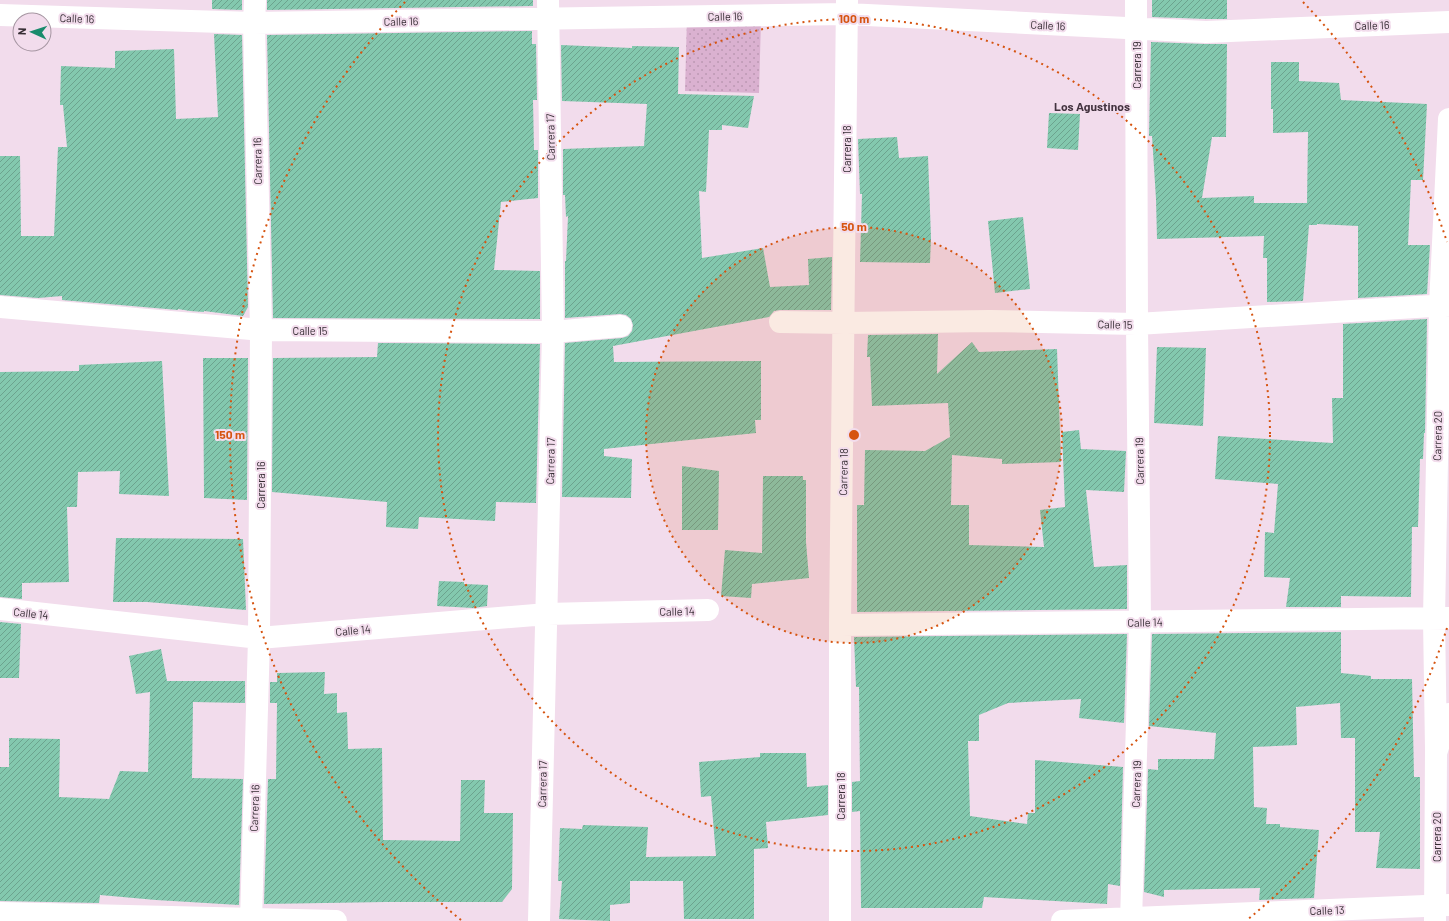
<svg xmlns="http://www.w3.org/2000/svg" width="1449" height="921" font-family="Barlow,sans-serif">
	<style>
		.green { fill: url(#green-dots) }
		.building { fill: url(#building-hatch) }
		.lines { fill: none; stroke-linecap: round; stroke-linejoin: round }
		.minor { stroke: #fff; stroke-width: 22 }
		.major { stroke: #fff; stroke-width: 22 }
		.ring { fill: none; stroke: #d65410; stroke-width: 2; stroke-dasharray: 2 4 }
		.labels { text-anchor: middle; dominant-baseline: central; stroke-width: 4; stroke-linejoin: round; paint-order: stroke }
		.street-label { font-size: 11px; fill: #352c33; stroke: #f2dcec }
		.neighbourhood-label { font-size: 12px; font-weight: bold; fill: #43333f; stroke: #f2dcec }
		.centre { fill: #d65410; stroke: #f2dcec; stroke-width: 2 }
		.ring-label { font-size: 12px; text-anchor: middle; font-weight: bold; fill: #d65410; stroke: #f2dcec; stroke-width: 4; stroke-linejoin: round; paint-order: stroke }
	</style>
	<defs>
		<pattern id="green-dots" width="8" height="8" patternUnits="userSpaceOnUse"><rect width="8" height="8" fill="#dab1d0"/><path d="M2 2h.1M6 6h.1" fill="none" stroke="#bc98b3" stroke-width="1.8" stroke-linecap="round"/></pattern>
		<pattern id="building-hatch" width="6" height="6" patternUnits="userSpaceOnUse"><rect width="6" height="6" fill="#83c8ae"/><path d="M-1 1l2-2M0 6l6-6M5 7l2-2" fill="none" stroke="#6ca38e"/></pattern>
	</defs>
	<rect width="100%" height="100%" fill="#f2dcec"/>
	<path class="green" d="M 687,17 L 761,19 L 759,93 L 685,91 Z"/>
	<path class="building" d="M 212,0 L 242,0 L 242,10 L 212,9 Z
		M 267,0 L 533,0 L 533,6 L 267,10 Z
		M 1152,0 L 1227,0 L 1227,19 L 1206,19 L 1152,17 Z
		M 532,31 L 532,44 L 536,44 L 537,100 L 533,100 L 534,150 L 538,150 L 538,198 L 501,202 L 494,270 L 540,271 L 540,319 L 273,318 L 267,35 Z
		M 214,34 L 242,35 L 248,307 L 243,316 L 204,311 L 204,312 L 190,311 L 178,309 L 178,310 L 62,300 L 62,296 L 38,298 L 0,295 L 0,156 L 20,156 L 21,236 L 54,236 L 58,147 L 67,147 L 63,105 L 60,105 L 61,66 L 115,68 L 115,51 L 174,49 L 176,119 L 218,117 Z
		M 1151,42 L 1205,44 L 1227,44 L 1226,137 L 1212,137 L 1202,198 L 1254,196 L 1254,203 L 1307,203 L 1308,132 L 1273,133 L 1273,109 L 1271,109 L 1271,62 L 1299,62 L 1299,81 L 1339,83 L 1341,100 L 1427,104 L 1423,180 L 1411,180 L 1408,245 L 1430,245 L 1427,294 L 1358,298 L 1358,226 L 1317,224 L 1317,225 L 1309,225 L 1303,301 L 1267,302 L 1267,258 L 1263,258 L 1264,236 L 1157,239 L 1156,199 L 1152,136 L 1149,136 Z
		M 561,45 L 632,48 L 632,46 L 679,47 L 678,94 L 754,96 L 748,128 L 722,125 L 722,130 L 709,130 L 706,192 L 699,191 L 702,258 L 763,248 L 770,287 L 809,285 L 808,259 L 832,257 L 831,310 L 780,310 L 774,311 L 769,317 L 613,346 L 614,362 L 761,361 L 761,420 L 755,420 L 756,433 L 604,449 L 604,456 L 632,459 L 631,498 L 562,497 L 565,343 L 622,338 L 628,336 L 632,331 L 633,325 L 631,319 L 626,315 L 620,314 L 565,318 L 565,261 L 566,261 L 568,216 L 566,217 L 565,195 L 563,195 L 563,149 L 644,146 L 647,104 L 562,101 Z
		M 1049,113 L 1080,114 L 1078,150 L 1047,148 Z
		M 897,137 L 899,158 L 928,156 L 931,238 L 930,263 L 860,262 L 862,194 L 860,194 L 858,139 Z
		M 1023,217 L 1030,289 L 995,293 L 988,221 Z
		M 1427,319 L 1425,433 L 1424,433 L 1423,459 L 1420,459 L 1418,527 L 1412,527 L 1411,597 L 1341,596 L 1341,607 L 1286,607 L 1290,578 L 1264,577 L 1265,532 L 1274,533 L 1278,484 L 1215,479 L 1218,436 L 1333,443 L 1332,398 L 1343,398 L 1343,324 Z
		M 938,334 L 937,374 L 972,342 L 979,352 L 1057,349 L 1061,462 L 1002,464 L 1002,459 L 952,455 L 951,505 L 969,505 L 969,545 L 1044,547 L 1040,510 L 1065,507 L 1062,432 L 1079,430 L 1081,449 L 1126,451 L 1124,492 L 1086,490 L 1094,567 L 1127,565 L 1127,609 L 857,612 L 857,505 L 864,505 L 865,450 L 925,451 L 950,437 L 948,403 L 872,406 L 870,357 L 867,357 L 868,335 Z
		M 378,343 L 540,344 L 536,503 L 496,502 L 495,521 L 419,517 L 418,529 L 386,527 L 387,502 L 272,492 L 273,358 L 377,357 Z
		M 1157,347 L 1206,348 L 1203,426 L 1154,423 Z
		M 203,358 L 248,358 L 247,500 L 204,498 Z
		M 162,361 L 169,496 L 119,494 L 120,471 L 78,472 L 77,507 L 67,507 L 69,582 L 22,583 L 22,599 L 0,597 L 0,372 L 79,371 L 79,365 Z
		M 682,466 L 719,471 L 718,530 L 682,530 Z
		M 763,476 L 803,476 L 803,480 L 806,480 L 806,542 L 809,578 L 752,584 L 751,598 L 721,596 L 725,550 L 762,553 Z
		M 116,538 L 243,539 L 246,610 L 147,602 L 113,602 Z
		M 439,581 L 464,582 L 464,584 L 488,585 L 487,606 L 473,608 L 437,606 Z
		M 0,622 L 21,624 L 19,678 L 0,678 Z
		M 1341,632 L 1341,673 L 1371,676 L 1371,679 L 1412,679 L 1414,777 L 1420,777 L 1420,869 L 1376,868 L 1380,832 L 1355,832 L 1355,738 L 1341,738 L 1340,703 L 1296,707 L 1297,745 L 1253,747 L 1254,807 L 1267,808 L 1266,824 L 1280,824 L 1280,827 L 1319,830 L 1314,898 L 1259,900 L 1260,888 L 1164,890 L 1164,897 L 1144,892 L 1148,769 L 1158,770 L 1158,759 L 1214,759 L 1216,733 L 1149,726 L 1152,634 Z
		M 1127,634 L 1124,723 L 1079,718 L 1081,699 L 1008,703 L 979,715 L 979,741 L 968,741 L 970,816 L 1027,824 L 1028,813 L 1035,813 L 1035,760 L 1123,767 L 1120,886 L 1108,884 L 1107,904 L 984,897 L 982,908 L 861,908 L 860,811 L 852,812 L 852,782 L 860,781 L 859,687 L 856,687 L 854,637 Z
		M 161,649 L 167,681 L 245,681 L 245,703 L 193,702 L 192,778 L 243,779 L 239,905 L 156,900 L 100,895 L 99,903 L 0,901 L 0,767 L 9,767 L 9,738 L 60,739 L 59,797 L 109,799 L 120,771 L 148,772 L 150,692 L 136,694 L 129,656 Z
		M 325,672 L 324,694 L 337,693 L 337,713 L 347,712 L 348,749 L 382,748 L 383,840 L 460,841 L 461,780 L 485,780 L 484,813 L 513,813 L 512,889 L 502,902 L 386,902 L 264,904 L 268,779 L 276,779 L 277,703 L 270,703 L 270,682 L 277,682 L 277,673 Z
		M 760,753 L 806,753 L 807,787 L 828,785 L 828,815 L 766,822 L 768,848 L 754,849 L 754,919 L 684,919 L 683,881 L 630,881 L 630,903 L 610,905 L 610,921 L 559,919 L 562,881 L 558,881 L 560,828 L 582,829 L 583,825 L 648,827 L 646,857 L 716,856 L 711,796 L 701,797 L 699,762 L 760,757 Z"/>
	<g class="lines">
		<path class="minor" d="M 0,15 L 254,23 L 847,14 L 1206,32 L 1449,22
			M 0,307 L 261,330 L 553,332 L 621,326
			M 780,322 L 845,323 L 990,321 L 1137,324 L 1449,305
			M 0,609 L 259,638 L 547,614 L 708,610
			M 840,625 L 1448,618
			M 1436,749 L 1434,618 L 1440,305 L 1449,119
			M 0,913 L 336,921
			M 251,921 L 259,638 L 261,330 L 254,23 L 255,0
			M 539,921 L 553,332 L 548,0
			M 840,921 L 840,625 L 847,0
			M 1062,921 L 1449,905
			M 1131,921 L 1140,622 L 1137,324 L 1136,0"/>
		<path class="major" d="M 1435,921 L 1436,753 L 1449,714"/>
	</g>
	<circle cx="854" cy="435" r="208" fill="#d65410" fill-opacity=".12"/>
	<g class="ring">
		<circle cx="854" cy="435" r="208"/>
		<circle cx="854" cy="435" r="416"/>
		<path d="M1447 628A624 624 0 0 1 1247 920M461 920A624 624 0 0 1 405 2M1303 2A624 624 0 0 1 1447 242"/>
	</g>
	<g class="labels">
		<g class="street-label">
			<text transform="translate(725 16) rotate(-1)">Calle 16</text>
			<text transform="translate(77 18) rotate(2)">Calle 16</text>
			<text transform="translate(401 21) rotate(-1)">Calle 16</text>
			<text transform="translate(1048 25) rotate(3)">Calle 16</text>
			<text transform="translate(1372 25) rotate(-2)">Calle 16</text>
			<text transform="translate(1136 65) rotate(-90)">Carrera 19</text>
			<text transform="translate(550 137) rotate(-91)">Carrera 17</text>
			<text transform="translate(846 149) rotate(-90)">Carrera 18</text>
			<text transform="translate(257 161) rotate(-91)">Carrera 16</text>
			<text transform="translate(1115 324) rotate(1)">Calle 15</text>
			<text x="310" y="330">Calle 15</text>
			<text transform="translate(1437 436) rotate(-89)">Carrera 20</text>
			<text transform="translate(550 461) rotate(-89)">Carrera 17</text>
			<text transform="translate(1139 461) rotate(-91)">Carrera 19</text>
			<text transform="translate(843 472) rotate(-89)">Carrera 18</text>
			<text transform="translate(260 485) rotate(-90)">Carrera 16</text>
			<text transform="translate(677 611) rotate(-1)">Calle 14</text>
			<text transform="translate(31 613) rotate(6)">Calle 14</text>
			<text transform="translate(1145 622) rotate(-1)">Calle 14</text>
			<text transform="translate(353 630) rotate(-5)">Calle 14</text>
			<text transform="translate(542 784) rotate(-89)">Carrera 17</text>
			<text transform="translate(1136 784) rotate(-88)">Carrera 19</text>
			<text transform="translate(840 796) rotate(-90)">Carrera 18</text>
			<text transform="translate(254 808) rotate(-88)">Carrera 16</text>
			<text transform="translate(1436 837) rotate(-90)">Carrera 20</text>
			<text transform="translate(1327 910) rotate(-2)">Calle 13</text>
		</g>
		<g class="neighbourhood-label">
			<text x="1092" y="106">Los Agustinos</text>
		</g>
	</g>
	<circle cx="854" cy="435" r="6" class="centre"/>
	<g class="ring-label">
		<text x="854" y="23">100 m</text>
		<text x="854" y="231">50 m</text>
		<text x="230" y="439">150 m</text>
	</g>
	<g transform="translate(32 32) rotate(273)"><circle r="19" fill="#f2dcec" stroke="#a696a2"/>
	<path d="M0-3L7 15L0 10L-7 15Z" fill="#198b6c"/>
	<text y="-6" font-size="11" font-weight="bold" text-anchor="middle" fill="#352c33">N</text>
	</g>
</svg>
